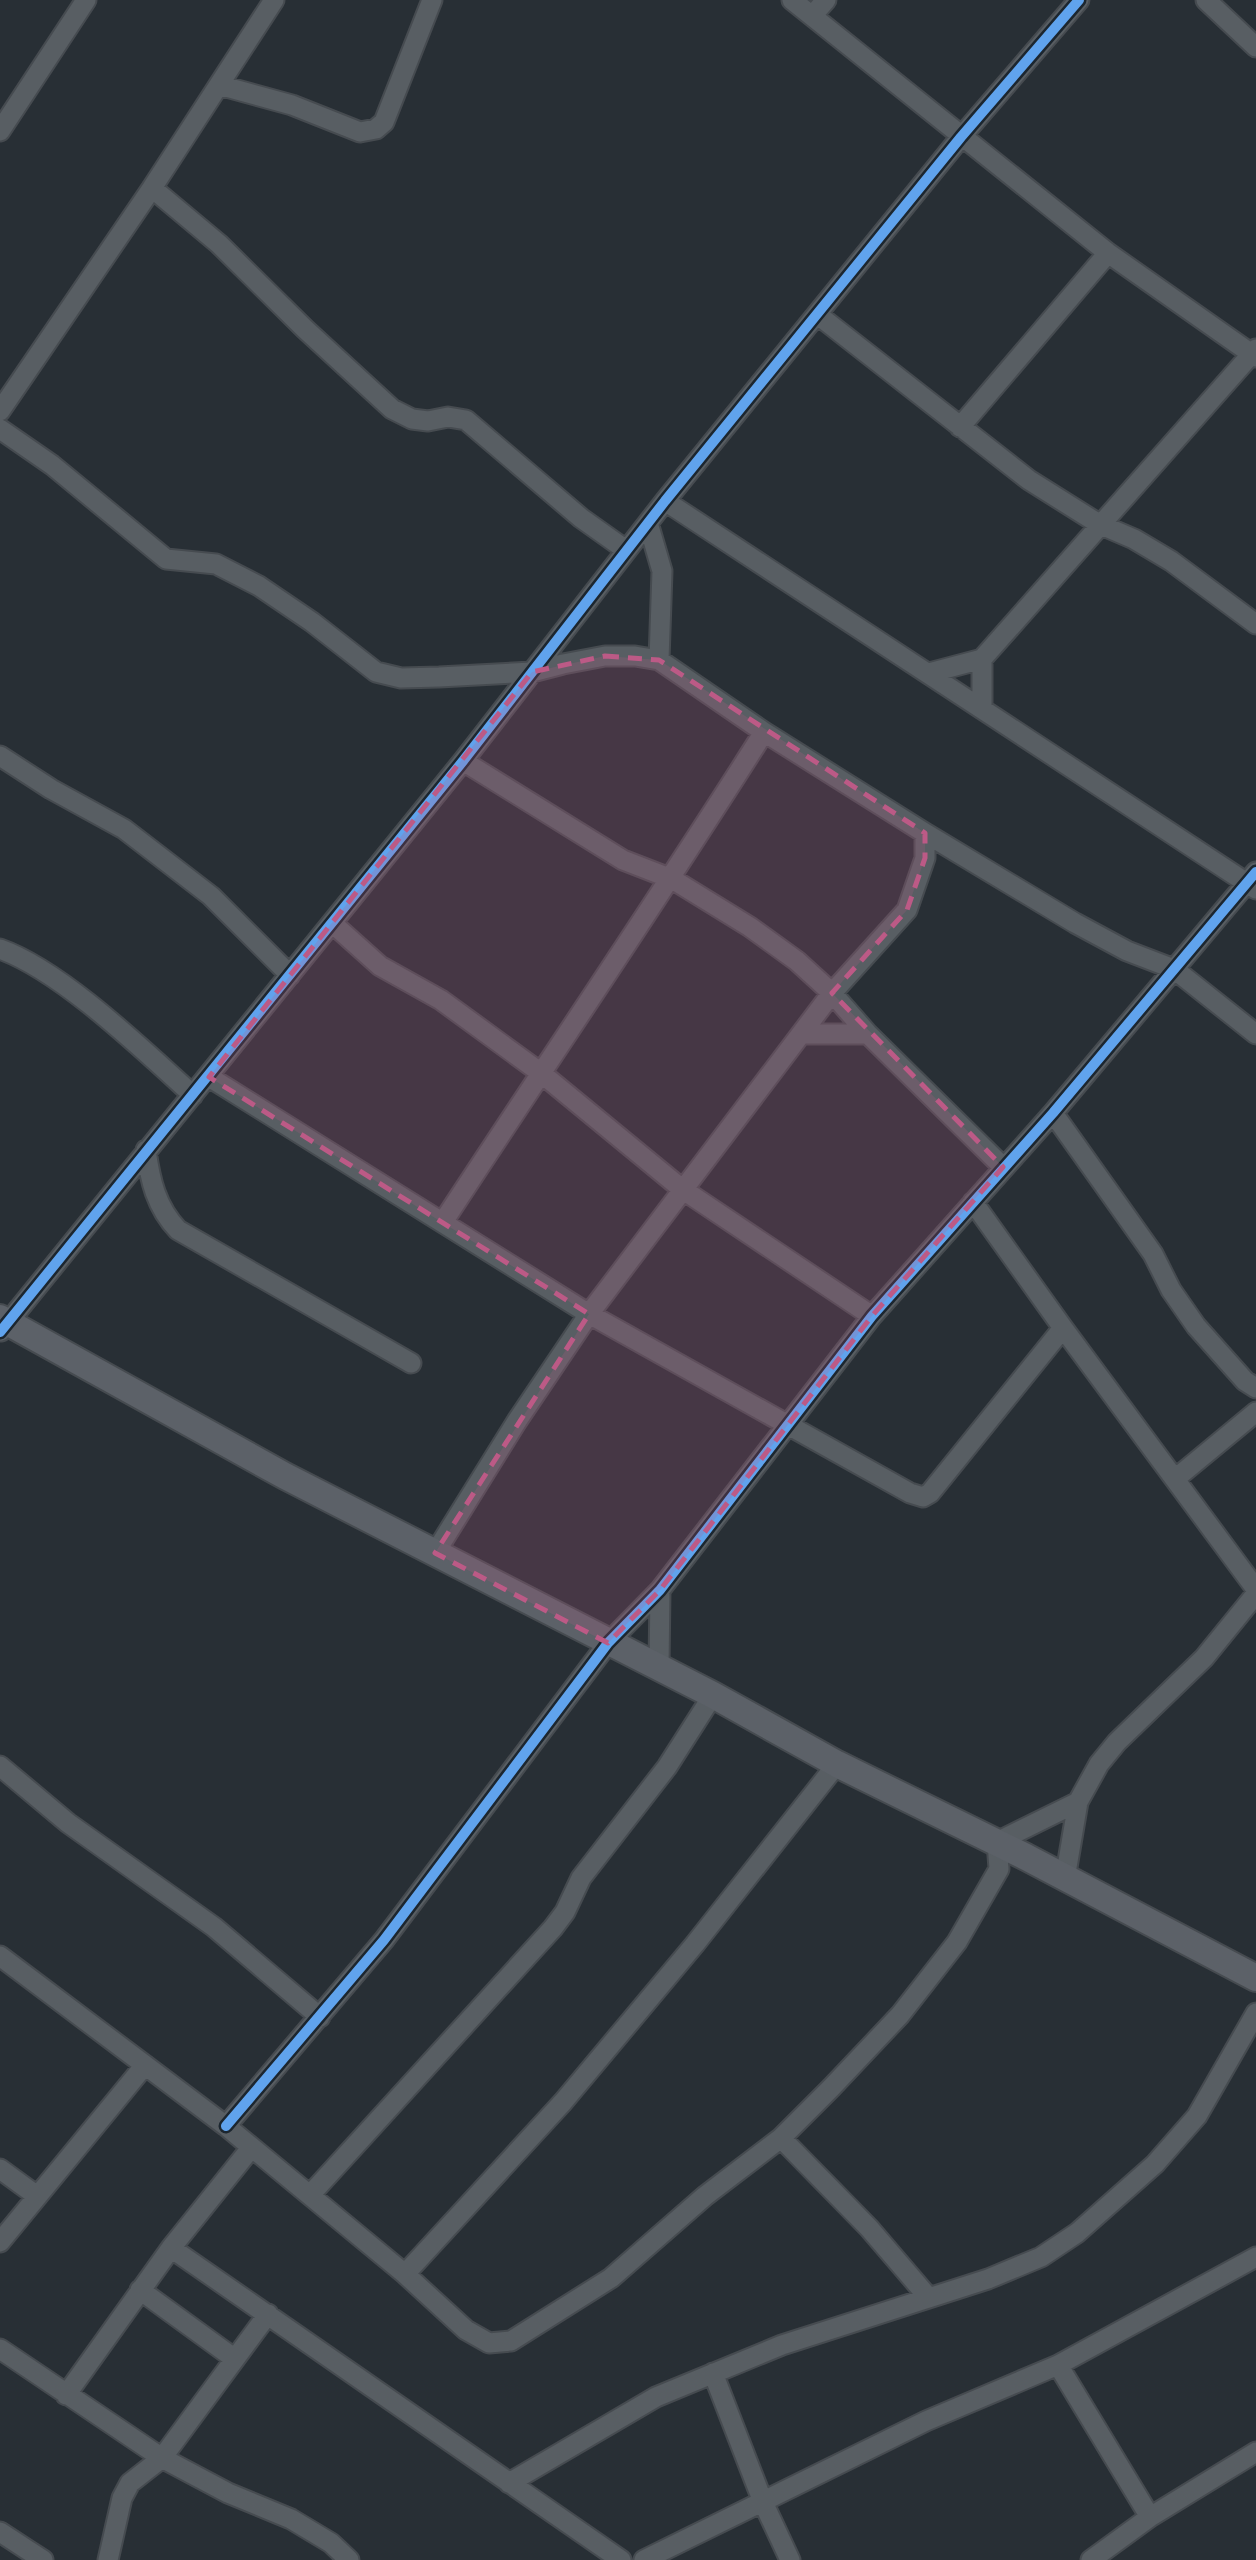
<svg xmlns="http://www.w3.org/2000/svg" width="1256" height="2560" font-family="Karla,sans-serif">
	<style>
		.lines { fill: none; stroke-linecap: round; stroke-linejoin: round }
		.street-casing { stroke: #464b50; stroke-width: 23 }
		.secondary-casing { stroke: #464b50; stroke-width: 30 }
		.street { stroke: #585e63; stroke-width: 19 }
		.secondary { stroke: #5c6168; stroke-width: 26 }
		.cycleway-casing { stroke: #1c262f; stroke-width: 15 }
		.cycleway { stroke: #60a3ed; stroke-width: 10 }
		.marked { fill: #bc5a86; fill-opacity: 0.2; stroke: #bc5a86; stroke-width: 5; stroke-dasharray: 14 9; stroke-linejoin: round }
	</style>
	<rect width="100%" height="100%" fill="#282f35"/>
	<g class="lines">
		<g class="street-casing">
			<path id="street" d="M 792,0 L 1108,253 L 1256,357
				M 1206,0 L 1256,47
				M 812,16 L 826,0
				M 219,85 L 292,105 L 360,132 L 376,129 L 384,122 L 432,0
				M 0,131 L 86,0
				M 152,188 L 219,244 L 305,329 L 392,409 L 412,419 L 428,421 L 448,417 L 466,420 L 581,518 L 626,550
				M 818,315 L 1029,480 L 1099,524 L 1134,539 L 1171,561 L 1256,624
				M 0,411 L 152,188 L 274,0
				M 960,427 L 1108,253
				M 0,429 L 52,465 L 166,559 L 216,564 L 259,586 L 312,622 L 376,672 L 401,678 L 439,677 L 532,672 L 563,664 L 605,656 L 635,656 L 659,660 L 764,732 L 925,833 L 1075,923 L 1127,951 L 1174,969 L 1256,1034
				M 665,501 L 1256,889
				M 648,523 L 662,571 L 659,660
				M 982,659 L 982,709
				M 929,673 L 982,659 L 1256,349
				M 0,756 L 51,789 L 124,829 L 211,896 L 290,975
				M 463,761 L 623,860 L 672,879 L 750,927 L 797,961 L 832,993 L 868,1034 L 1003,1167
				M 332,923 L 380,966 L 441,1000 L 541,1073 L 682,1189 L 872,1316
				M 0,949 C 62,971 143,1050 193,1095
				M 803,1034 L 868,1034
				M 209,1077 L 589,1314 L 910,1493 L 923,1497 L 930,1493 L 1063,1328
				M 1053,1113 L 1153,1254 L 1171,1290 L 1196,1326 L 1245,1381 L 1256,1388
				M 146,1150 C 150,1180 156,1207 178,1230 L 411,1363
				M 973,1202 L 1063,1328 L 1256,1589
				M 443,1222 C 550,1058 660,897 764,732
				M 1,1331 L 463,761 L 665,501 L 961,137 L 1079,0
				M 1175,1479 L 1256,1412
				M 435,1553 L 517,1421 L 589,1314 L 832,993 L 907,910 L 925,858 L 925,833
				M 659,1667 L 660,1590
				M 0,1766 L 68,1823 L 214,1927 L 320,2017
				M 1065,1879 L 1078,1802 L 1099,1764 L 1117,1742 L 1204,1658 L 1256,1594
				M 0,1956 L 226,2126 L 405,2274 L 466,2330 L 489,2343 L 511,2341 L 611,2278 L 705,2196 L 781,2138 L 831,2088 L 900,2015 L 957,1942 L 999,1869 L 997,1842 L 1078,1802
				M 226,2126 L 384,1940 L 608,1643 L 660,1590 L 872,1316 L 1053,1113 L 1256,872
				M 781,2138 L 869,2228 L 928,2297
				M 0,2169 L 37,2196
				M 310,2195 L 553,1928 L 565,1912 L 581,1878 L 667,1767 L 713,1695
				M 0,2242 L 145,2065
				M 171,2248 L 621,2560
				M 405,2274 L 563,2102 L 695,1944 L 837,1764
				M 140,2290 L 235,2359
				M 0,2349 L 162,2458 L 228,2493 L 291,2519 L 331,2543 L 349,2560
				M 1058,2365 L 1150,2517
				M 713,2373 L 763,2502 L 790,2560
				M 66,2395 L 171,2248 L 251,2148
				M 509,2483 L 656,2397 L 782,2345 L 988,2279 L 1041,2257 L 1077,2233 L 1155,2164 L 1197,2116 L 1256,2013
				M 0,2532 L 43,2560
				M 108,2560 L 122,2498 L 130,2483 L 162,2458 L 268,2314
				M 644,2560 L 926,2421 L 1058,2365 L 1256,2257
				M 1091,2560 L 1150,2517 L 1256,2452"/>
		</g>
		<g class="secondary-casing">
			<path id="secondary" d="M 0,1318 L 285,1476 L 713,1695 L 837,1764 L 1026,1857 L 1256,1978"/>
		</g>
		<use href="#street" class="street"/>
		<use href="#secondary" class="secondary"/>
		<g class="cycleway-casing">
			<path id="cycleway" d="M 0,1332 L 463,761 L 665,501 L 961,137 L 1079,0
				M 226,2126 L 384,1940 L 608,1643 L 660,1590 L 872,1316 L 1053,1113 L 1256,872"/>
		</g>
		<use href="#cycleway" class="cycleway"/>
	</g>
	<path class="marked" d="M 605,656 L 659,660 L 925,833 L 925,858 L 907,910 L 832,993 L 1003,1167 L 872,1316 L 660,1590 L 608,1643 L 435,1553 L 589,1314 L 209,1077 L 532,672 Z"/>
</svg>
